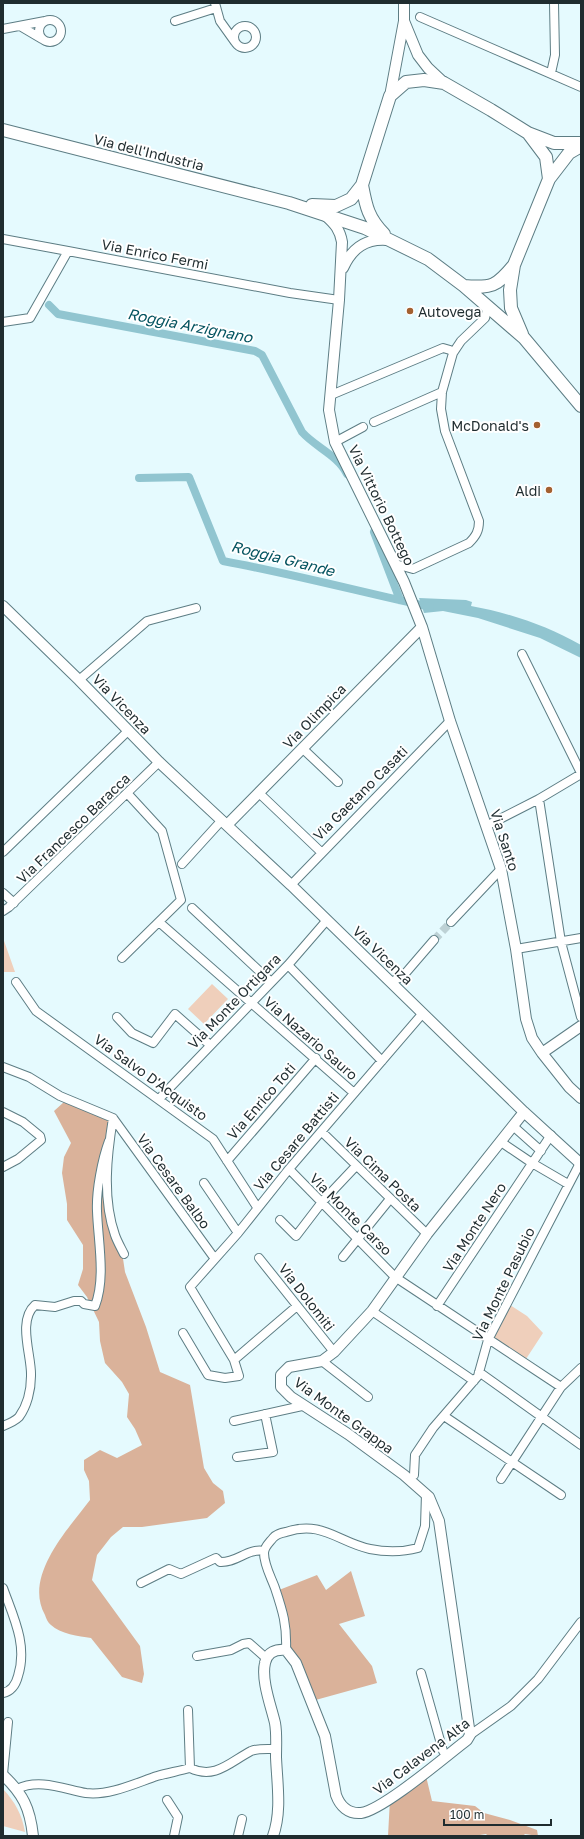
<svg xmlns="http://www.w3.org/2000/svg" width="584" height="1839" font-family="'Golos Text',sans-serif">
	<style>
		.green { fill: #efcfbb }
		.forest { fill: #dab29a }
		.water { fill: #91c5d0 }
		.lines { fill: none; stroke-linecap: round; stroke-linejoin: round }
		.canal { stroke: #91c5d0; stroke-width: 8 }
		.minor-tunnel { stroke: #bdd1d5; stroke-width: 8; stroke-dasharray: 8 4; stroke-linecap: butt }
		.minor-casing { stroke: #5d7d84; stroke-width: 10 }
		.tertiary-casing { stroke: #5d7d84; stroke-width: 12 }
		.secondary-casing { stroke: #5d7d84; stroke-width: 14 }
		.minor { stroke: #fff; stroke-width: 8 }
		.tertiary { stroke: #fff; stroke-width: 10 }
		.secondary { stroke: #fff; stroke-width: 12 }
		.poi-dot { fill: #a36030; stroke: #fff; stroke-width: 1.5 }
		.labels { text-anchor: middle; dominant-baseline: central; stroke-width: 4; stroke-linejoin: round; paint-order: stroke }
		.street-label { font-size: 14px; fill: #1f2c2f; stroke: #fff }
		.poi-label { font-size: 14px; fill: #1f2c2f; stroke: #fff; text-anchor: end }
		.water-label { font-size: 15px; font-style: italic; fill: #055460; stroke: #fff }
	</style>
	<rect width="100%" height="100%" fill="#e5fafe"/>
	<path class="green" d="M 3,938 L 15,972 L 3,972 Z
		M 212,984 L 228,999 L 204,1024 L 188,1009 Z
		M 510,1305 L 527,1316 L 543,1333 L 526,1359 L 493,1338 Z
		M 3,1789 C 15,1802 22,1814 25,1832 L 3,1826 Z"/>
	<path class="forest" d="M 64,1102 L 106,1119 L 111,1123 L 108,1180 L 113,1223 L 122,1252 L 125,1272 L 146,1327 L 160,1372 L 190,1385 L 204,1468 L 213,1483 L 223,1491 L 225,1503 L 207,1518 L 142,1527 L 123,1527 L 111,1537 L 97,1555 L 92,1580 L 140,1646 L 144,1674 L 142,1683 L 122,1677 L 91,1638 C 79,1636 60,1634 51,1625 C 48,1623 46,1618 45,1615 C 23,1576 69,1528 90,1500 L 89,1481 L 84,1470 L 84,1460 L 100,1450 L 117,1458 L 142,1445 L 135,1429 L 127,1417 L 129,1394 L 122,1382 L 105,1363 L 100,1341 L 99,1322 L 87,1297 L 78,1285 L 83,1269 L 83,1245 L 67,1220 L 67,1204 L 62,1173 L 64,1157 L 71,1143 L 54,1111 Z
		M 351,1571 L 365,1616 L 339,1624 L 372,1666 L 377,1683 L 312,1701 L 286,1650 L 286,1629 L 274,1592 L 317,1575 L 326,1590 Z
		M 425,1772 L 432,1801 L 475,1806 L 484,1813 L 510,1820 L 537,1830 L 538,1836 L 525,1834 L 523,1836 L 488,1836 L 486,1834 L 474,1836 L 388,1836 L 390,1799 Z"/>
	<path class="water" d="M 419,598 L 466,600 L 472,602 L 471,606 C 510,613 547,626 581,645 L 581,658 L 540,638 L 478,618 L 443,611 L 424,613 Z"/>
	<g class="lines">
		<path class="canal" d="M 49,305 L 58,314 L 255,351 L 262,355 L 302,432 C 315,447 338,455 347,474
			M 139,478 L 189,477 L 223,561 C 293,574 361,592 430,607
			M 374,532 L 400,600"/>
		<path class="minor-tunnel" d="M 434,940 L 451,922"/>
		<g class="minor-casing">
			<path id="minor" d="M 215,3 L 220,21 L 235,42
				M 420,17 L 581,87
				M39 31a11 11 0 1 1 22 0a11 11 0 1 1-22 0Z
				M 175,21 L 216,8
				M234 37a11 11 0 1 1 22 0a11 11 0 1 1-22 0Z
				M 20,26 L 42,39
				M 3,29 L 45,21
				M 551,73 L 555,55 L 554,3
				M 3,239 L 68,251
				M 3,322 L 30,318 L 68,251 L 290,293 L 339,300
				M 331,395 L 443,348 L 450,350 L 453,353
				M 374,422 L 442,392
				M 335,442 L 363,427
				M 395,564 L 413,569 L 469,543 C 476,536 479,531 479,521 L 445,431 L 441,409 L 442,392 L 453,353 L 461,341 L 485,318 L 487,310 L 483,305
				M 522,654 L 581,773
				M 79,680 L 147,621 L 196,608
				M 302,748 L 338,782
				M 259,793 L 321,852
				M 539,799 L 561,942 L 581,1017
				M 486,826 L 539,799 L 581,774
				M 3,852 L 129,730
				M 182,864 L 222,820
				M 291,885 L 450,721
				M 3,893 L 14,903
				M 192,908 L 271,982
				M 3,911 L 9,907 L 159,762
				M 159,922 L 354,1093
				M 451,922 L 501,869
				M 516,949 L 581,938
				M 122,958 L 181,900 L 162,831 L 127,793
				M 288,965 L 382,1061
				M 16,982 L 36,1011 L 213,1139 L 257,1207
				M 391,982 L 403,976 L 434,940
				M 117,1017 L 132,1033 L 153,1043 L 175,1014 L 210,1045
				M 3,1067 L 29,1077 L 60,1096 L 113,1118 L 215,1259
				M 159,1099 L 288,965 L 327,920
				M 3,1112 L 23,1122 L 40,1136 L 41,1140 L 18,1159 L 3,1167
				M 113,1118 C 107,1155 102,1198 115,1235 C 117,1241 121,1248 124,1254
				M 513,1126 L 541,1151
				M 322,1132 L 427,1234
				M 501,1142 L 532,1163 L 568,1184
				M 227,1161 L 316,1058
				M 289,1169 L 395,1277 L 561,1387
				M 204,1183 L 238,1233
				M 280,1220 L 296,1236 L 322,1202 L 356,1166
				M 343,1257 L 390,1199
				M 259,1258 L 334,1352
				M 297,1306 L 234,1360 L 190,1287 L 238,1233 L 289,1169 L 423,1013
				M 437,1306 L 551,1135
				M 372,1311 L 474,1381
				M 183,1333 L 208,1375 L 225,1378 L 239,1376 L 234,1360
				M 322,1361 L 368,1397
				M 479,1372 L 581,1445
				M 444,1416 L 561,1495
				M 234,1421 L 302,1406
				M 3,1426 C 8,1424 15,1421 19,1417 C 27,1406 31,1390 31,1376 C 32,1356 17,1321 35,1305 L 55,1307 L 74,1301 L 81,1301 L 84,1304 L 95,1306 C 106,1278 98,1241 97,1211 C 96,1191 102,1160 109,1141
				M 237,1457 L 273,1452 L 265,1414
				M 414,1475 L 415,1455 L 433,1428 L 478,1376 L 488,1340 L 580,1163
				M 501,1479 L 561,1387 L 581,1368
				M 141,1583 L 169,1569 L 181,1574 L 216,1558 L 220,1562 C 237,1563 247,1548 264,1551
				M 3,1588 C 13,1616 28,1645 18,1676 C 16,1684 12,1691 3,1693
				M 286,1650 C 287,1625 283,1612 275,1588 C 271,1577 264,1565 264,1553 C 264,1547 269,1543 273,1538 C 276,1534 281,1533 286,1532 C 322,1520 338,1542 370,1549 C 385,1552 403,1552 418,1548 L 425,1526 L 426,1494
				M 197,1656 L 231,1650 L 243,1644 L 249,1643 L 266,1658
				M 421,1673 L 443,1751 L 447,1756
				M 188,1710 L 190,1768 C 215,1780 230,1762 251,1751 C 258,1748 268,1749 276,1749
				M 470,1735 L 511,1706 L 538,1679 L 581,1622
				M 3,1774 L 8,1722
				M 17,1789 C 39,1778 64,1789 86,1793 C 109,1796 136,1783 157,1776 C 168,1773 179,1771 190,1768
				M 167,1800 L 178,1817 L 174,1836
				M 238,1836 L 242,1819"/>
		</g>
		<g class="tertiary-casing">
			<path id="tertiary" d="M 404,21 L 418,55 L 428,68 L 444,83
				M 390,96 L 404,21 L 404,3
				M 326,216 C 335,224 340,230 342,242 L 339,300 L 329,410 L 335,442 L 404,582 L 422,627 L 450,721 L 501,869 L 516,949 L 526,1019 L 532,1038 L 542,1053 L 569,1087 L 581,1098
				M 343,268 C 352,248 366,238 388,240
				M 3,606 L 79,680 L 159,762 L 291,885 L 524,1112 L 581,1164
				M 227,825 L 422,627
				M 542,1053 L 581,1026
				M 3,1775 C 23,1794 30,1808 33,1836
				M 273,1836 C 282,1811 277,1783 276,1757 C 276,1746 277,1734 275,1723 C 271,1706 261,1680 265,1663 C 267,1652 276,1649 286,1650 L 296,1663 L 325,1736 L 336,1795 C 340,1806 348,1814 361,1813 C 383,1810 446,1756 467,1740 L 470,1735 L 439,1521 L 429,1497 L 404,1475 L 348,1434 L 291,1397 L 281,1387 L 281,1375 L 289,1367 L 322,1361 L 334,1352 L 372,1311 L 427,1234 L 524,1112"/>
		</g>
		<g class="secondary-casing">
			<path id="secondary" d="M 3,130 L 289,203 L 365,228 L 428,259 L 464,286 L 524,338 L 581,406
				M 528,133 L 554,143 L 581,143
				M 549,179 L 569,153 L 581,146
				M 362,185 C 366,206 368,218 384,234
				M 312,205 L 336,206 L 351,199 L 362,185 L 390,96 L 406,82 L 424,80 L 444,83 L 491,110 L 528,133 L 546,157 L 549,179 L 514,265 L 510,290 L 511,308 L 522,334
				M 464,286 C 492,288 496,287 514,265"/>
		</g>
		<use href="#minor" class="minor"/>
		<use href="#tertiary" class="tertiary"/>
		<use href="#secondary" class="secondary"/>
	</g>
	<g class="poi-dot">
		<circle cx="410" cy="311" r="4"/>
		<circle cx="537" cy="425" r="4"/>
		<circle cx="549" cy="490" r="4"/>
	</g>
	<g class="labels">
		<g class="street-label">
			<text transform="translate(149 152) rotate(14)">Via dell'Industria</text>
			<text transform="translate(155 254) rotate(11)">Via Enrico Fermi</text>
			<text transform="translate(382 505) rotate(64)">Via Vittorio Bottego</text>
			<text transform="translate(122 704) rotate(46)">Via Vicenza</text>
			<text transform="translate(314 716) rotate(-46)">Via Olimpica</text>
			<text transform="translate(360 793) rotate(-45)">Via Gaetano Casati</text>
			<text transform="translate(73 828) rotate(-44)">Via Francesco Baracca</text>
			<text transform="translate(505 840) rotate(72)">Via Santo</text>
			<text transform="translate(383 955) rotate(44)">Via Vicenza</text>
			<text transform="translate(234 1001) rotate(-46)">Via Monte Ortigara</text>
			<text transform="translate(311 1038) rotate(41)">Via Nazario Sauro</text>
			<text transform="translate(151 1077) rotate(36)">Via Salvo D'Acquisto</text>
			<text transform="translate(261 1101) rotate(-49)">Via Enrico Toti</text>
			<text transform="translate(296 1141) rotate(-50)">Via Cesare Battisti</text>
			<text transform="translate(383 1174) rotate(44)">Via Cima Posta</text>
			<text transform="translate(174 1181) rotate(54)">Via Cesare Balbo</text>
			<text transform="translate(351 1214) rotate(45)">Via Monte Carso</text>
			<text transform="translate(474 1227) rotate(-57)">Via Monte Nero</text>
			<text transform="translate(503 1284) rotate(-64)">Via Monte Pasubio</text>
			<text transform="translate(307 1297) rotate(52)">Via Dolomiti</text>
			<text transform="translate(344 1415) rotate(36)">Via Monte Grappa</text>
			<text transform="translate(421 1756) rotate(-37)">Via Calavena Alta</text>
		</g>
		<g class="poi-label">
			<text x="418" y="311" text-anchor="start">Autovega</text>
			<text x="529" y="425">McDonald's</text>
			<text x="541" y="490">Aldi</text>
		</g>
		<g class="water-label">
			<text transform="translate(190 325) rotate(11)">Roggia Arzignano</text>
			<text transform="translate(283 558) rotate(14)">Roggia Grande</text>
		</g>
	</g>
	<rect width="584" height="1839" fill="none" stroke="#1f2c2f" stroke-width="8"/>
	<path d="M444 1819v6h107v-6" fill="none" stroke="#1f2c2f" stroke-width="2"/>
	<text x="450" y="1819" font-size="12" fill="#1f2c2f" stroke="#ffffff" stroke-width="3" paint-order="stroke">100 m</text>
</svg>
